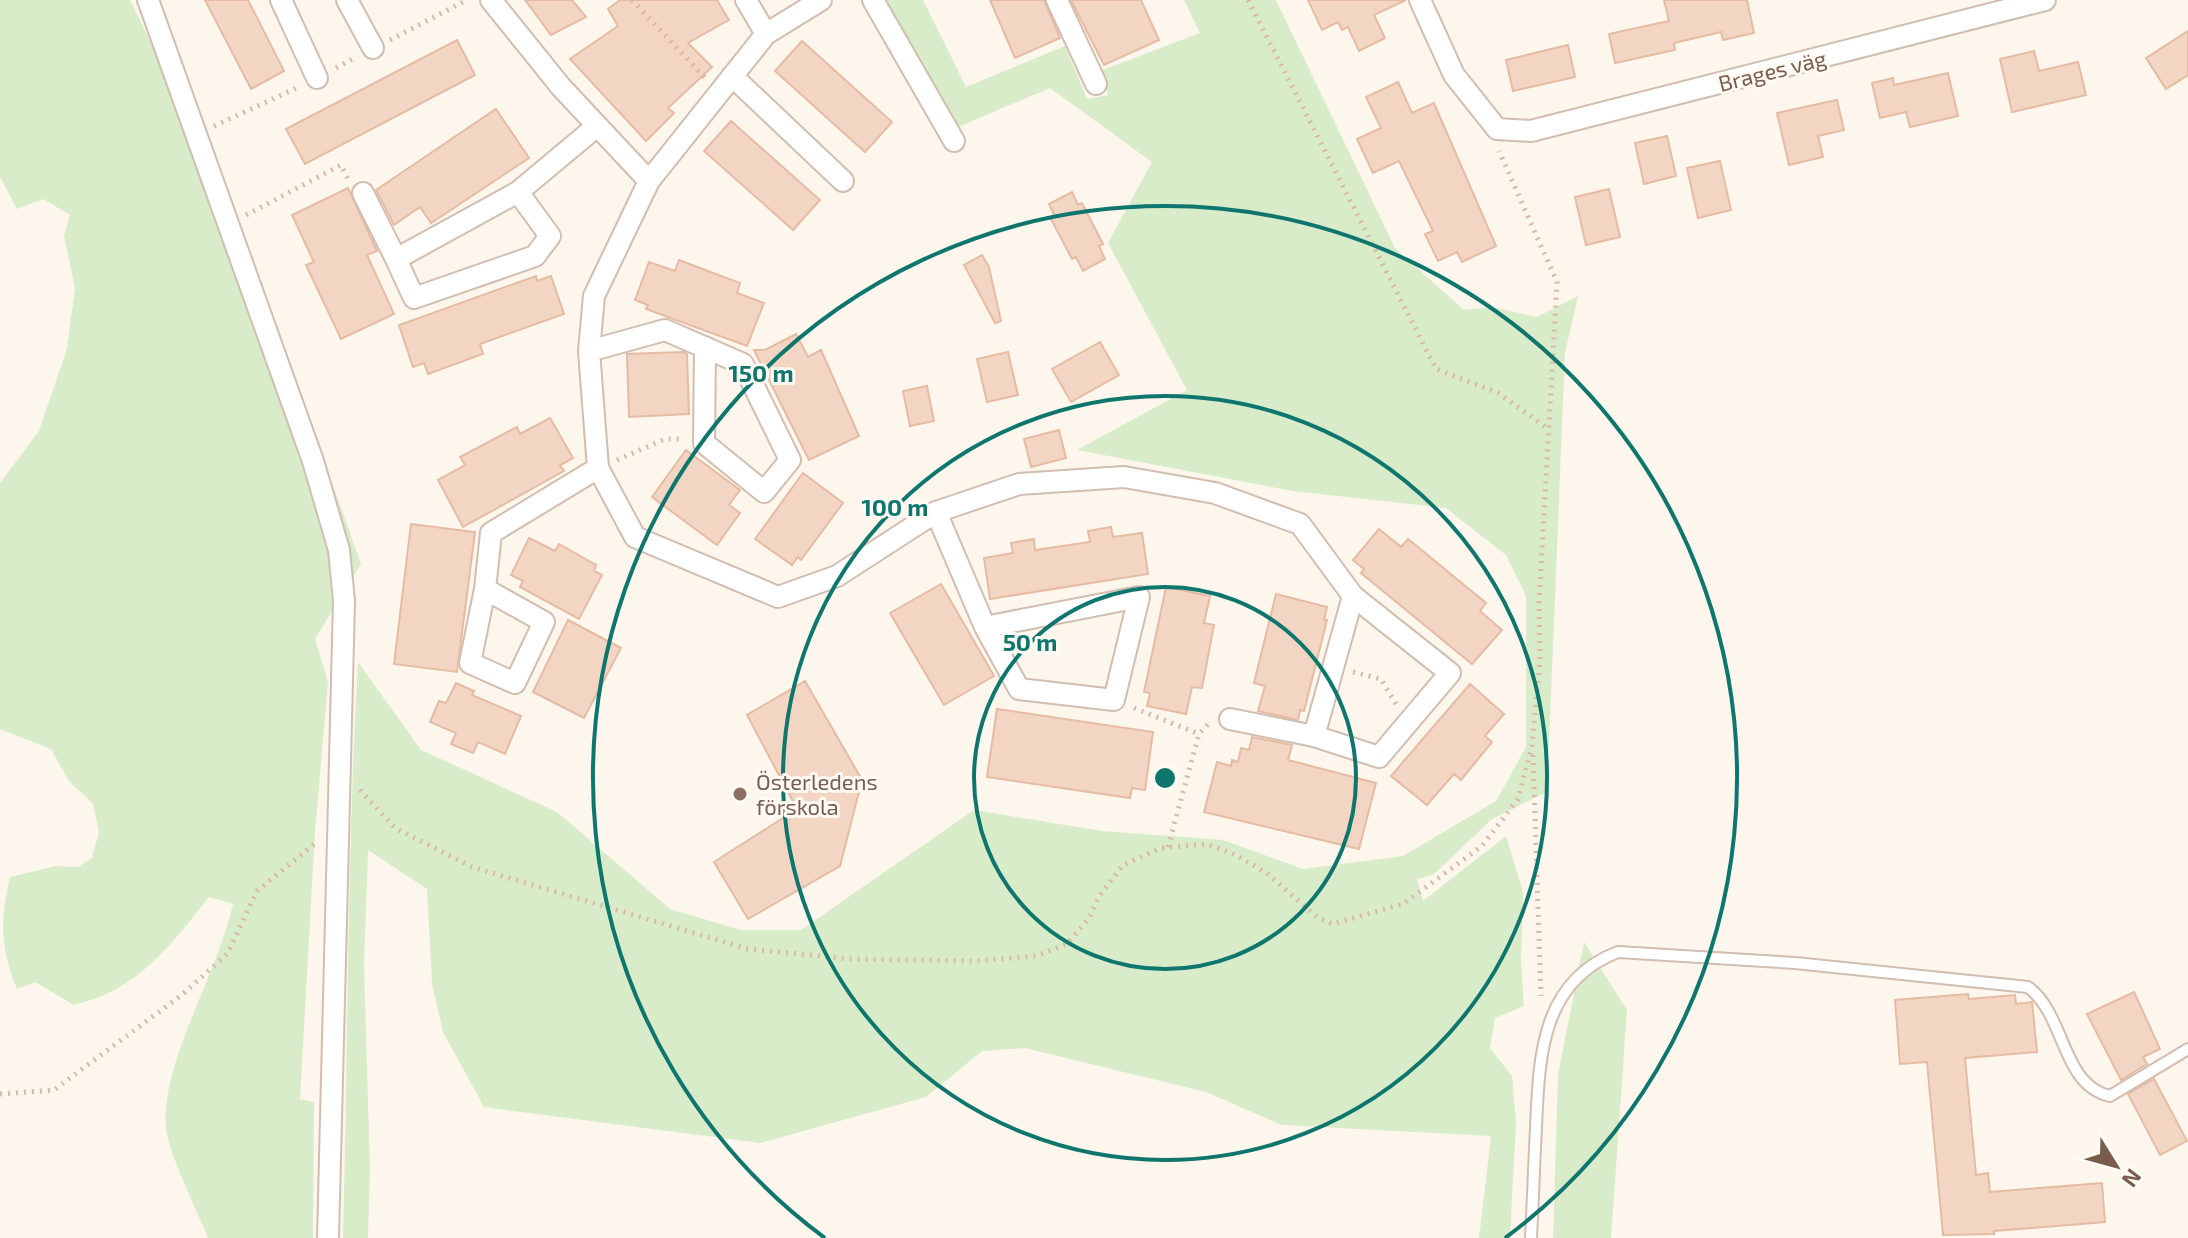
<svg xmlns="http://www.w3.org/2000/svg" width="2188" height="1238" font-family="'Exo 2',sans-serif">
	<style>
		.green { fill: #d8ecc9 }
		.building { fill: #f3d5c3; stroke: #e6bba3; stroke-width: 2 }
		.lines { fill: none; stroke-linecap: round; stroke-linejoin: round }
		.lane-casing { stroke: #d1beb0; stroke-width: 14 }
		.street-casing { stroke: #d1beb0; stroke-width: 24 }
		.path { stroke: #d9b8a5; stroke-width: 5; stroke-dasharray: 2 6; stroke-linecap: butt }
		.lane { stroke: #fff; stroke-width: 10 }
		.street { stroke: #fff; stroke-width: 20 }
		.ring { fill: none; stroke: #0f766e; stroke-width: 4 }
		.education-dot { fill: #8d6e63; stroke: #fffaf3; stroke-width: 3 }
		.labels { text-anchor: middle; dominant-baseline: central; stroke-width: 6; stroke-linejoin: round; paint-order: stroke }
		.street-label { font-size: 22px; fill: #7a5c4d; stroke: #fffaf3 }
		.education-label { font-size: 22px; fill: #785e54; stroke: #fffaf3; text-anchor: start }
		.centre { fill: #0f766e; stroke: #fffaf3; stroke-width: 4 }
		.ring-label { font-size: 24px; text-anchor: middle; font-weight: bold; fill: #0f766e; stroke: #fffaf3; stroke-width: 6; stroke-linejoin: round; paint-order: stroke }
	</style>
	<rect width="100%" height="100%" fill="#fdf6ec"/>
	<path class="green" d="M 0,0 L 130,0 L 240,224 L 361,564 L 315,639 L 328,682 L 315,832 L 300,1099 L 314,1102 L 313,1238 L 208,1238 C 197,1210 169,1155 166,1128 C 160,1064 218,973 233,904 L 209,897 C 170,946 138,990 74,1005 L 35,982 L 17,989 C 0,948 0,920 10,877 L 56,866 L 78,867 L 92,858 L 99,832 L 93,804 L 69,781 L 51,749 L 0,729 L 0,483 L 39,431 L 67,349 L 75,288 L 64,236 L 70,215 L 43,199 L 17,209 L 0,177 Z
		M 886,0 L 923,0 L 966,87 L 1065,46 L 1087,99 L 1108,95 L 1100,71 L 1200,33 L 1184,0 L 1276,0 L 1395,248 L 1464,310 L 1492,307 L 1537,317 L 1578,296 L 1565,353 L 1547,792 L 1492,819 L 1433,875 L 1417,879 L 1423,901 L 1506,836 L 1523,892 L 1521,961 L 1524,1006 L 1495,1018 L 1490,1048 L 1512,1076 L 1516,1123 L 1510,1238 L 1479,1238 L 1491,1136 L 1282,1125 L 1206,1092 L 1025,1048 L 982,1051 L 926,1097 L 760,1143 L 484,1107 L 443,1032 L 432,984 L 427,889 L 368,850 L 364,966 L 370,1169 L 368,1238 L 343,1238 C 348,1046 347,854 358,662 L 421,750 L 557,812 L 670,909 L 741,930 L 801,930 L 974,810 L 1102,831 L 1223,840 L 1303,869 L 1403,856 L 1496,801 L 1526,747 L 1526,596 L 1506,555 L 1446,508 L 1293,491 L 1077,450 L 1187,390 L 1108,243 L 1152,162 L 1050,88 L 958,127 Z
		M 1584,942 L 1627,1010 L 1611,1238 L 1553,1238 L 1558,1075 Z"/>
	<path class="building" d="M 205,0 L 248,0 L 284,71 L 251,89 Z
		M 525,0 L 572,0 L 586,17 L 551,35 Z
		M 620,0 L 717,0 L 729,20 L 688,43 L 712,67 L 668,108 L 674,113 L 646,141 L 570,59 L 618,26 L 608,9 Z
		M 990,0 L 1044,0 L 1060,38 L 1015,58 Z
		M 1071,0 L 1141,0 L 1159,40 L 1104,65 Z
		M 1308,0 L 1406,0 L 1374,15 L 1385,38 L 1359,51 L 1348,27 L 1342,30 L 1338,22 L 1322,30 Z
		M 1664,0 L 1747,0 L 1754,33 L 1723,40 L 1721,32 L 1674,43 L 1675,50 L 1615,63 L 1609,34 L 1669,21 Z
		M 2188,31 L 2188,75 L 2166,89 L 2146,58 Z
		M 457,40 L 475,75 L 305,164 L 286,129 Z
		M 802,41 L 892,122 L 865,152 L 775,71 Z
		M 1568,45 L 1575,77 L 1513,91 L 1506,60 Z
		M 2034,51 L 2039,71 L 2078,62 L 2086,95 L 2012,112 L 2000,59 Z
		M 1948,73 L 1958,116 L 1910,127 L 1906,112 L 1880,118 L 1872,83 L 1893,78 L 1894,85 Z
		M 1398,82 L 1412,113 L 1434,103 L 1496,246 L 1462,262 L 1457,252 L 1438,261 L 1425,234 L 1433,231 L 1399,161 L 1373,173 L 1357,139 L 1381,128 L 1366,97 Z
		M 1837,100 L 1844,130 L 1818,136 L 1823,157 L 1789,165 L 1777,113 Z
		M 496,109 L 529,158 L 431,223 L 420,207 L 394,225 L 376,190 Z
		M 731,121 L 820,200 L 793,230 L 704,151 Z
		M 1667,136 L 1676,176 L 1644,184 L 1635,143 Z
		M 1720,161 L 1731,210 L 1698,218 L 1687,168 Z
		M 348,188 L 377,251 L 367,255 L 394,314 L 341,339 L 306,265 L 314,262 L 292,215 Z
		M 1609,189 L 1620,237 L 1586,245 L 1575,197 Z
		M 1072,192 L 1078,205 L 1082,203 L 1103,244 L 1099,246 L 1105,259 L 1083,271 L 1076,257 L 1072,259 L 1051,219 L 1055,217 L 1049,204 Z
		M 982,255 L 989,267 L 1001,321 L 995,323 L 964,265 Z
		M 679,260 L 740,283 L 737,293 L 764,303 L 747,346 L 646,309 L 648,305 L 635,300 L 649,262 L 675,271 Z
		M 536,276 L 537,281 L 551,276 L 564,314 L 480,344 L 483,354 L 428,374 L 424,363 L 413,367 L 399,325 Z
		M 796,334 L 808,357 L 821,350 L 859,436 L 809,460 L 754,350 L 765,350 Z
		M 1100,342 L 1119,375 L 1071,402 L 1052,369 Z
		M 684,352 L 687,354 L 689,414 L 629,417 L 627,354 Z
		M 1008,352 L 1018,395 L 987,402 L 977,359 Z
		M 927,386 L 934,421 L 910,426 L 903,391 Z
		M 550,418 L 573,458 L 560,465 L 564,471 L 463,527 L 438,480 L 465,465 L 460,457 L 517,427 L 520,434 Z
		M 1059,430 L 1066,458 L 1031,467 L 1024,439 Z
		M 686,450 L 740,490 L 729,505 L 740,513 L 717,545 L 652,497 Z
		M 803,473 L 843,503 L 801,560 L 798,557 L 792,565 L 755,539 Z
		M 411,524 L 475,532 L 457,672 L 394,664 Z
		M 1111,527 L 1113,537 L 1142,533 L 1148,574 L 990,599 L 984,558 L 1013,553 L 1011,543 L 1034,539 L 1035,550 L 1090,542 L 1088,531 Z
		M 1379,529 L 1401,547 L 1408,539 L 1486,603 L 1480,611 L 1502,630 L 1472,664 L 1361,573 L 1364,569 L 1353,560 Z
		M 529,538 L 555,551 L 559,544 L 596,565 L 594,571 L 602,575 L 579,619 L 520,587 L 523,581 L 511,575 Z
		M 941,584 L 994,676 L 944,705 L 890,613 Z
		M 1166,587 L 1210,596 L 1204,623 L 1214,625 L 1202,688 L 1192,687 L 1186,714 L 1147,706 L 1150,693 L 1144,692 Z
		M 1276,594 L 1327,607 L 1324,620 L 1327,620 L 1304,711 L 1300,710 L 1298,720 L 1258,711 L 1265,686 L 1254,683 Z
		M 568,620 L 621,648 L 584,718 L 533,692 Z
		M 805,681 L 862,780 L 840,866 L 748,919 L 714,862 L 797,809 L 747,715 Z
		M 456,683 L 474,691 L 472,695 L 521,716 L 505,754 L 478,742 L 473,753 L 451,744 L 456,733 L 430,722 L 439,701 L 446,703 Z
		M 1470,684 L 1504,714 L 1485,736 L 1492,742 L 1461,780 L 1454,774 L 1427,805 L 1391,776 Z
		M 997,709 L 1153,732 L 1145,790 L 1132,788 L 1130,798 L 987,777 Z
		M 1252,737 L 1292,745 L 1288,760 L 1376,783 L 1359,849 L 1204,812 L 1217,762 L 1231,766 L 1232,760 L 1238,762 L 1241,748 L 1249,750 Z
		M 2134,992 L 2160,1049 L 2143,1057 L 2147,1064 L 2121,1080 L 2087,1014 Z
		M 1968,994 L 1969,999 L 2015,995 L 2016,1004 L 2032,1002 L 2037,1052 L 1965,1058 L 1976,1175 L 1988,1173 L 1990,1192 L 2102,1183 L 2105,1222 L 1994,1231 L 1994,1234 L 1943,1235 L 1927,1062 L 1900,1064 L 1895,1000 Z
		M 2154,1079 L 2187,1141 L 2160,1155 L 2128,1094 Z"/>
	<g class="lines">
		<g class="lane-casing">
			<path id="lane" d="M 1531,1238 C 1533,1201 1534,1164 1536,1128 C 1539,1057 1541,981 1618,952 L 1795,963 L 2028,987 C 2066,1015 2061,1085 2110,1096 L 2188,1049"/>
		</g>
		<g class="street-casing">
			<path id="street" d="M 148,0 L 313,461 L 339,550 L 344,601 L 328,1238
				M 281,0 L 317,78
				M 347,0 L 373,48
				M 491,0 L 561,87 L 649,181
				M 746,0 L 766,34
				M 821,0 L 766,34 L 649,181 L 594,296 L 589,351 L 598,468 L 635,537 L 778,597 L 837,576 L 936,512 L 1019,484 L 1124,477 L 1215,493 L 1300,524 L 1353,596 L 1450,673 L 1379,757 L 1314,736 L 1353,596
				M 873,0 L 954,141
				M 1057,0 L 1096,84
				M 1420,0 L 1454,75 L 1497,129 L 1531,131 L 2045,0
				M 732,76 L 843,181
				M 518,192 L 550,236 L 535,256 L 414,298 L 396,259 L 518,192 L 597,126
				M 363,193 L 396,259
				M 589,351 L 665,330 L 743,364 L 790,460 L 764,492 L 704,443 L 705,347
				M 936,512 L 985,627 L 1019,689 L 1114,700 L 1139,597 L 985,627
				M 485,589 L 544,622 L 515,683 L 470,663 L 485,589 L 491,533 L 598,468
				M 1230,719 L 1314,736"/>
		</g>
		<path class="path" d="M 632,0 L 705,78
			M 1248,0 L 1436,369 L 1498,393 L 1547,428
			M 390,40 L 467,0
			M 336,68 L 356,57
			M 214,126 L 299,87
			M 246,215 L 341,165 L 348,179
			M 617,460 L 665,439 L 683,439
			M 1353,672 L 1381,679 L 1396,704
			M 1134,708 L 1199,734
			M 1533,755 L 1541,996
			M 360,790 L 395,828 L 472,867 L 748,949 L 849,959 L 975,961 L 1036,956 L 1067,944 L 1089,918 L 1100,895 L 1123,865 L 1161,848 L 1207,844 L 1236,855 L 1268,874 L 1317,917 L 1332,924 L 1403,904 L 1482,846 L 1518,799 L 1532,746 L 1540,661 L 1539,603 L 1557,282 L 1499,151
			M 1168,847 L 1199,734 L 1210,722
			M 0,1094 L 54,1090 L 183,994 L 228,953 L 257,891 L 318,841"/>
		<use href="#lane" class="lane"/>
		<use href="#street" class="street"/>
	</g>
	<g class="ring">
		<circle cx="1165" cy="778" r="191"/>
		<circle cx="1165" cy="778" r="382"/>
		<path d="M825 1238A572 572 0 1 1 1505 1238"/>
	</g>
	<circle class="education-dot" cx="740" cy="794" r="8"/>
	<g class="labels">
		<g class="street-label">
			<text transform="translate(1772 70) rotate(-14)">Brages väg</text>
		</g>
		<g class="education-label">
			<text x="756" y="781">Österledens<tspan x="756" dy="25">förskola</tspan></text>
		</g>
	</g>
	<circle cx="1165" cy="778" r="12" class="centre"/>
	<g class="ring-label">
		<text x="761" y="382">150 m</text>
		<text x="895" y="516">100 m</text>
		<text x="1030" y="651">50 m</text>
	</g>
	<g transform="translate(2116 1166) rotate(127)" stroke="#fffaf3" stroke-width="6" paint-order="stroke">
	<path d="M0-6L14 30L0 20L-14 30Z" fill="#7a5c4d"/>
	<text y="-12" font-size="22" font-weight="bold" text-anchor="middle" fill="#7a5c4d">N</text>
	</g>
</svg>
